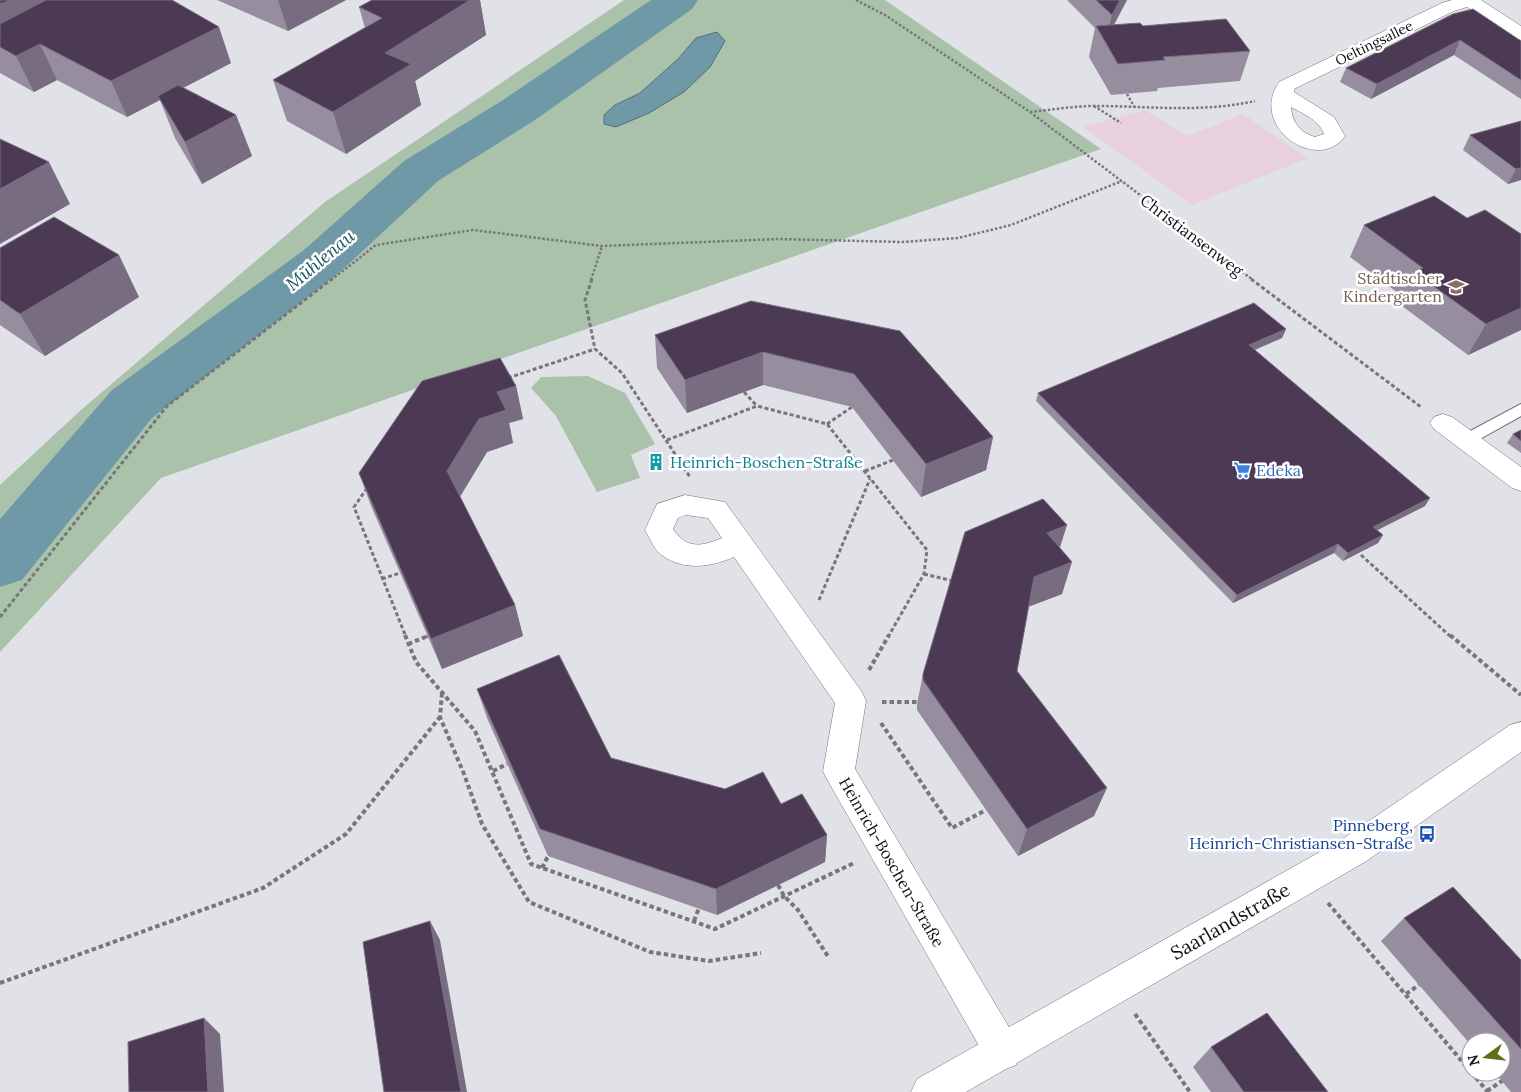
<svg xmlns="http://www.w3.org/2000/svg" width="1521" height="1092" font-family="Lora,serif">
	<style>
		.industrial { fill: #e8d1dd }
		.green { fill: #abc2aa }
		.water { fill: #6f99a7; stroke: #52707a }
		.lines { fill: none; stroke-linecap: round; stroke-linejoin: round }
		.river { fill: #6f99a7; fill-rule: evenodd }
		.lane-casing { stroke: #727478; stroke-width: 2 }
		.street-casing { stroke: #727478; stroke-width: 1 }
		.secondary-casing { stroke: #727478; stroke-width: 1 }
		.path-far2 { stroke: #75777a; stroke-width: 2.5; stroke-dasharray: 2.5 2; stroke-linecap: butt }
		.path-far1 { stroke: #75777a; stroke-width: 3; stroke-dasharray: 4 2.5; stroke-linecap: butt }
		.path { stroke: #75777a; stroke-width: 4; stroke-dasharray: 4.5 3; stroke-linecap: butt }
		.lane { fill: #fff; fill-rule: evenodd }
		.street { fill: #fff; fill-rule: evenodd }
		.secondary { fill: #fff; fill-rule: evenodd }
		.wall { fill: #968e9e }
		.shaded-wall { fill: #786c81 }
		.building { fill: #4c3a55; stroke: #786c81 }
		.labels { text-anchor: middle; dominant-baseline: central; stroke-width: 5; stroke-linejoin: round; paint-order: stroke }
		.far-street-label { font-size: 14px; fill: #101112; stroke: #fff }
		.street-label { font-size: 16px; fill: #101112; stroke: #fff }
		.education-label { font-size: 16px; fill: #785e54; stroke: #fff; text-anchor: end }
		.culture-label { font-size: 16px; fill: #0d838f; stroke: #fff; text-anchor: start }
		.shop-label { font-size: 16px; fill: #366cbe; stroke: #fff; text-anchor: start }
		.transit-label { font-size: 16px; fill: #164399; stroke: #fff; text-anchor: end }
		.water-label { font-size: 18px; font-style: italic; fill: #1b5566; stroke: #fff }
		.near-street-label { font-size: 19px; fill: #101112; stroke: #fff }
	</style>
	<rect width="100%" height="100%" fill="#e0e2e7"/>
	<path class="industrial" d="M 1145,110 L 1188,136 L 1243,114 L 1308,158 L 1192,205 L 1083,127 Z"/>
	<path class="green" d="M 624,0 L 885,0 L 1101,149 L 161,478 L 0,652 L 0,485 L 81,410 L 325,202 Z
		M 588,376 L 625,393 L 655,444 L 631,455 L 640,478 L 597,492 L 556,416 L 531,388 L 541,377 Z"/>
	<path class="water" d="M 717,32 L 725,41 L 710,67 L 684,92 L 649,113 L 616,127 L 604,124 L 604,115 L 615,105 L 640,93 L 678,59 L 696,38 Z"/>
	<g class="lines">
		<path class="river" d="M 651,0 L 698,0 L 692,9 L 535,120 L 438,181 L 340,272 L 152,418 L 22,580 L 0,587 L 0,519 L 112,390 L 304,250 L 404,161 L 503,100 Z"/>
		<g class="lane-casing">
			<path id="lane" d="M 1521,404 L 1521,416 L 1471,444 L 1466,445 L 1461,444 L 1458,440 L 1461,436 Z"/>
		</g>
		<g class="street-casing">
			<path id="street" d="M 1452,0 L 1481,0 L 1521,26 L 1521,40 L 1514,38 L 1467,7 L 1454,11 L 1294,89 L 1294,92 L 1297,94 L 1334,117 L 1345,136 C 1319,174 1248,128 1279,82 L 1442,3 ZM 1291,107 C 1304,114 1319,120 1324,134 L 1315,137 C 1301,133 1292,123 1291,107 Z
				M 1443,414 L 1452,417 L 1521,467 L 1521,491 L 1512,488 L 1434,429 L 1430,423 L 1434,417 Z
				M 685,495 L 725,502 L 862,692 L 866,701 L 855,769 L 1016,1039 L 1021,1052 L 1016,1065 L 1003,1070 L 990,1065 L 828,781 L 823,771 L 835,703 L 734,557 C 711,567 685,571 663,556 C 655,552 650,538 645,530 L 657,504 ZM 685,515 L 708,518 L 722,538 C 701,547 686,549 673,529 L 678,518 Z"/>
		</g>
		<g class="secondary-casing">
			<path id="secondary" d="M 1521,722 L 1521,752 L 1365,862 L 966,1092 L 911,1092 L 917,1079 L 1341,840 L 1510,725 Z"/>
		</g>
		<path class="path-far2" d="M 856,0 L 885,15 L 1030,112 L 1253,280
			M 1127,94 L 1135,108
			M 1094,106 L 1121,123
			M 1030,112 C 1051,110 1073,106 1095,106 C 1149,106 1202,113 1255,101
			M 331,280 L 376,245 L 473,230 L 602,246 L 779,239 L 902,242 L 958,238 L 1011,225 L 1122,181
			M 591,280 L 602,246"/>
		<path class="path-far1" d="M 592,279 L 585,300 L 595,349 L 622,373 L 690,477
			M 1251,279 L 1421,407
			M 508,378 L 595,349
			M 744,392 L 757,406
			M 827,424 L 852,407
			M 667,440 L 757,406 L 827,424 L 927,550 L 924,574 L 888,637
			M 865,471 L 893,460
			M 367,488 L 354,507 L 406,637
			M 1361,555 L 1451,637
			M 924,574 L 953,581
			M 382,579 L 400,573
			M 819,600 L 870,479
			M 0,617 L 167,406 L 332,279
			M 426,637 L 428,636"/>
		<path class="path" d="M 405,635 L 416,662 L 475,731 L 531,864 L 715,929 L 854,863
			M 1450,635 L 1521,695
			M 408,644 L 428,636
			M 869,670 L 889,635
			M 442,693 L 440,717 L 464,774 L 482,824 L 529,902 L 650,952 L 709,961 L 761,953
			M 882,702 L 921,702
			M 881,723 L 952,828 L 986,810
			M 493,771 L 507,764
			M 542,868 L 548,856
			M 778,885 L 784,896 L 798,910 L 829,958
			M 1328,903 L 1471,1072
			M 694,921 L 699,908
			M 0,983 L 263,888 L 346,834 L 440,717
			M 1406,994 L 1419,985
			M 1135,1014 L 1190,1092
			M 1471,1072 L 1488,1092
			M 1487,1091 L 1502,1081"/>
		<use href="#lane" class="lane"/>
		<use href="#street" class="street"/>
		<use href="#secondary" class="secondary"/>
	</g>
	<path class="wall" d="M 0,0 L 231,63 L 183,88 L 236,115 L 252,156 L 202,184 L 175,138 L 160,100 L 127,117 L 57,80 L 34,92 L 0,73 Z
		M 217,0 L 346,0 L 288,31 Z
		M 372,0 L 480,0 L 486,35 L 415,81 L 421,105 L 346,154 L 287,121 L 273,80 L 365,28 L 359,7 Z
		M 1067,0 L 1127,0 L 1114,25 L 1143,26 L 1250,51 L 1240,81 L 1158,88 L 1157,91 L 1111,95 L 1089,57 L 1095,28 Z
		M 1453,14 L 1521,41 L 1521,99 L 1454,55 L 1371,99 L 1340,82 L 1346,68 Z
		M 1521,121 L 1521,180 L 1508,184 L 1463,150 L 1470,135 Z
		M 1467,218 L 1521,234 L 1521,330 L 1468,355 L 1398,303 L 1402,296 L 1350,257 L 1364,225 Z
		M 0,248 L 139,297 L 45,356 L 0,325 Z
		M 751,301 L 993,437 L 986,470 L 921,497 L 852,407 L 763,385 L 687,413 L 657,368 L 655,335 Z
		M 1286,329 L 1282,338 L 1255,350 L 1425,506 L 1377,530 L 1383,535 L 1378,543 L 1343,561 L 1334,553 L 1233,603 L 1036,401 L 1038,393 Z
		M 516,386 L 523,419 L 509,423 L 513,443 L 487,452 L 460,497 L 515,605 L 523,636 L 442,669 L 371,506 L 359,473 Z
		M 1521,430 L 1521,453 L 1507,443 L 1513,434 Z
		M 1060,548 L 1062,594 L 1028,607 L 1017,671 L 1094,816 L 1018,856 L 917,710 L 917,704 L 923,674 Z
		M 477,689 L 611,758 L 725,789 L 781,804 L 827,835 L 825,862 L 717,915 L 548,856 L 487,718 Z
		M 1404,918 L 1521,960 L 1521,1092 L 1511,1092 L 1494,1072 L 1501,1072 L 1501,1042 L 1471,1042 L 1471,1045 L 1381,941 Z
		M 1211,1047 L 1328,1092 L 1211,1092 L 1193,1067 Z"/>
	<path class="shaded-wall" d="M 0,0 L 94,0 L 0,47 Z
		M 278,0 L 346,0 L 288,31 Z
		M 470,0 L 480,0 L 486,35 L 415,81 L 421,105 L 346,154 L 333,112 L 385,53 Z
		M 1120,0 L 1127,0 L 1106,39 L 1112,15 Z
		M 219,27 L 231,63 L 160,100 L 158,96 L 160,100 L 127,117 L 111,81 Z
		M 1460,40 L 1454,55 L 1371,99 L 1377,84 Z
		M 40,44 L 57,80 L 34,92 L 16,56 Z
		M 236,115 L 252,156 L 202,184 L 185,142 Z
		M 49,162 L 70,204 L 0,244 L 0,189 Z
		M 1521,168 L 1521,180 L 1508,184 L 1516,169 Z
		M 119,255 L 139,297 L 45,356 L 20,314 Z
		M 1521,308 L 1521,330 L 1468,355 L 1486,324 Z
		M 1286,329 L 1282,338 L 1246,353 L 1249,345 Z
		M 763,352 L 763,385 L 687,413 L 685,380 Z
		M 516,386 L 523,419 L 509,423 L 513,443 L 487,452 L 456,503 L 447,471 L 479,419 L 497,392 Z
		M 993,437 L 986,470 L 921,497 L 926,464 Z
		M 1430,498 L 1425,506 L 1368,535 L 1373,527 Z
		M 1067,525 L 1057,557 L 1047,533 Z
		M 1383,535 L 1378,543 L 1343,561 L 1348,553 Z
		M 1338,544 L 1334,553 L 1233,603 L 1237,595 Z
		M 1072,562 L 1062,594 L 1025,608 L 1034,577 Z
		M 515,605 L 523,636 L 442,669 L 431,639 Z
		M 1107,788 L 1094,816 L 1018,856 L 1027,829 Z
		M 827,835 L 825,862 L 717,915 L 716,889 Z
		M 430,921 L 440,940 L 467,1092 L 461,1092 Z
		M 204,1018 L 220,1034 L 224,1092 L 208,1092 Z"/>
	<path class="building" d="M 0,0 L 9,0 L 0,4 Z
		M 46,0 L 172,0 L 219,27 L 111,81 L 40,44 L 16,56 L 0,47 L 0,24 Z
		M 372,0 L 470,0 L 385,53 L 411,64 L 333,112 L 273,80 L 382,18 L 359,7 Z
		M 1096,0 L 1120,0 L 1112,15 Z
		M 1473,9 L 1521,41 L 1521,80 L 1460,40 L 1377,84 L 1346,68 L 1453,14 Z
		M 1226,19 L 1250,51 L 1163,57 L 1165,60 L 1118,64 L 1096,26 L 1140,23 L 1143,26 Z
		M 178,85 L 236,115 L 185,142 L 158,96 Z
		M 1521,121 L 1521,168 L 1516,169 L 1470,135 Z
		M 0,139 L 49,162 L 0,189 Z
		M 1434,196 L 1467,218 L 1485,210 L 1521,234 L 1521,308 L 1486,324 L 1414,272 L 1423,268 L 1364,225 Z
		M 54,217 L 119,255 L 20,314 L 0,300 L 0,248 Z
		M 751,301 L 900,331 L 993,437 L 926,464 L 854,374 L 763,352 L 685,380 L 655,335 Z
		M 1254,303 L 1286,329 L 1249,345 L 1430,498 L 1373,527 L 1383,535 L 1348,553 L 1338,544 L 1237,595 L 1038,393 Z
		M 500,358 L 516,386 L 497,392 L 506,410 L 479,419 L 447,471 L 515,605 L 431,639 L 359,473 L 422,381 Z
		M 1521,430 L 1521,441 L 1513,434 Z
		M 1043,499 L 1067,525 L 1047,533 L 1072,562 L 1034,577 L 1017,671 L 1107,788 L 1027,829 L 923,680 L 923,674 L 965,532 Z
		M 559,655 L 611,758 L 725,789 L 763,772 L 781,804 L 802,794 L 827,835 L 716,889 L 540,829 L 477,689 Z
		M 1453,887 L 1521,960 L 1521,1049 L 1404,918 Z
		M 430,921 L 461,1092 L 384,1092 L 363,942 Z
		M 1267,1013 L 1328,1092 L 1244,1092 L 1211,1047 Z
		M 204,1018 L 208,1092 L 129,1092 L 128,1042 Z"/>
	<defs>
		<g id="school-bare" transform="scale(1.35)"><path d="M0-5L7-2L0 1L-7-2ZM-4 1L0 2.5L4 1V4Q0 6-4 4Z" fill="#8d6e63" stroke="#fff" stroke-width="2.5" paint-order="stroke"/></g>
		<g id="building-bare" transform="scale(1.35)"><path d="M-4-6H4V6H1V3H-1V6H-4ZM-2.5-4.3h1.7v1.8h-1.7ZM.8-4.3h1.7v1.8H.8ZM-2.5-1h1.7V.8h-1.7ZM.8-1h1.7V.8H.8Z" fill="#0f9aa8" stroke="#fff" stroke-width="2.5" paint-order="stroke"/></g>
		<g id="supermarket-bare" transform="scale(1.35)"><path d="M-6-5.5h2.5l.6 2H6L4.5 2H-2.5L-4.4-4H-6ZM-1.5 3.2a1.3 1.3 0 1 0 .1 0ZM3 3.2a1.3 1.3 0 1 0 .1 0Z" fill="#3f7fe0" stroke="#fff" stroke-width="2.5" paint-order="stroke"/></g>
		<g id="bus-bare" transform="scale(1.35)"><path d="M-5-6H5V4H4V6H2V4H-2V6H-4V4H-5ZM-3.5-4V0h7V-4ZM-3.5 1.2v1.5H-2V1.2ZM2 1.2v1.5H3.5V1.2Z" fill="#1a4fb4" stroke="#fff" stroke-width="2.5" paint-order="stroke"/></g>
	</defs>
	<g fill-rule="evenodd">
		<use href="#school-bare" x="1456" y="287"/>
		<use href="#building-bare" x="656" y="462"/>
		<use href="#supermarket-bare" x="1242" y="470"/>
		<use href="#bus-bare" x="1427" y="834"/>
	</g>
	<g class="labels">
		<g class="far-street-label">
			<text transform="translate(1374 43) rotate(-26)">Oeltingsallee</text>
		</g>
		<g class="street-label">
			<text transform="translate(1192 235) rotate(37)">Christiansenweg</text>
			<text transform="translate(892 862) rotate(60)">Heinrich-Boschen-Straße</text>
		</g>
		<g class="education-label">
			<text x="1442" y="278">Städtischer<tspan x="1442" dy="18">Kindergarten</tspan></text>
		</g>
		<g class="culture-label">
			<text x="670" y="462">Heinrich-Boschen-Straße</text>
		</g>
		<g class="shop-label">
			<text x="1256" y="470">Edeka</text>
		</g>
		<g class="transit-label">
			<text x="1413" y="825">Pinneberg,<tspan x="1413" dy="18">Heinrich-Christiansen-Straße</tspan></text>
		</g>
		<g class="water-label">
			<text transform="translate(320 260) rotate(-40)">Mühlenau</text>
		</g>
		<g class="near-street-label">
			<text transform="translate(1230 921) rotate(-30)">Saarlandstraße</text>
		</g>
	</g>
	<g transform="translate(1486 1057) rotate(255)"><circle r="24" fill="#ffffff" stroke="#9fa0a0"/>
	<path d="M0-4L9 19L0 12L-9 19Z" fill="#616e18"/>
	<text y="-8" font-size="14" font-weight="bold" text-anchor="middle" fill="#101112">N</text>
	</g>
</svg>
